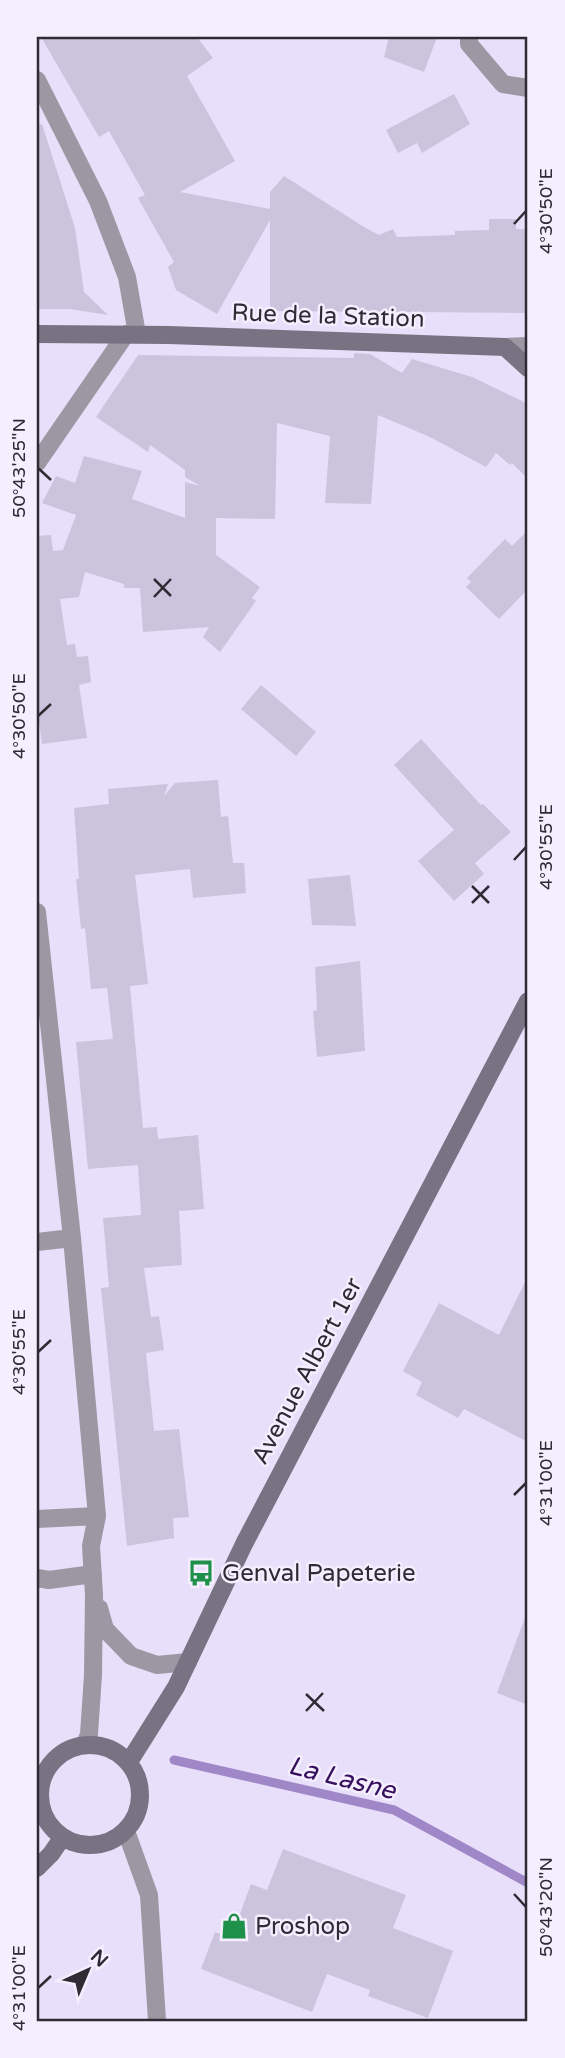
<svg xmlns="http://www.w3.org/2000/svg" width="565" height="2058" font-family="'Varela Round',sans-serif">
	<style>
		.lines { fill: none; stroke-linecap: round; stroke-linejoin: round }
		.stream { stroke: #a087c8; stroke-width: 9 }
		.building { fill: #ccc3dd }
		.street { stroke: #9b97a3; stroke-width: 18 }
		.secondary { stroke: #787383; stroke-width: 18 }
		.ticks { fill: none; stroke: #2e2b35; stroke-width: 2.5 }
		.labels { text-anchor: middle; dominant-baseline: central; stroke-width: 5; stroke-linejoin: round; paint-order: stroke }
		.street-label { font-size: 24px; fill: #2e2b35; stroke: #f4eeff }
		.poi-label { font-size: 24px; fill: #2e2b35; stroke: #f4eeff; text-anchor: start }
		.water-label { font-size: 26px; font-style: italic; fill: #36105d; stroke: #f4eeff }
		.neatline { fill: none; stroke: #2e2b35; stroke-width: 2.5 }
		.ticks-label { font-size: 18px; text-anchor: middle; fill: #2e2b35 }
	</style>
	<rect width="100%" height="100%" fill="#e8dffa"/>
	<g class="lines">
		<path class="stream" d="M 174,1760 L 394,1810 L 528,1883"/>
	</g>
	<path class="building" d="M 41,37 L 197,37 L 213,58 L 187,76 L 235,161 L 180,192 L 270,209 L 270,192 L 284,176 L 364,227 L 379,235 L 393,229 L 397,237 L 455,235 L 455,231 L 489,230 L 489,219 L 516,219 L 516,229 L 528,229 L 528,313 L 270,311 L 270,220 L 217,314 L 176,290 L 168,267 L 174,262 L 138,198 L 145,195 L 109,131 L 99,137 Z
		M 389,37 L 437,37 L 424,72 L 384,57 Z
		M 454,94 L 470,124 L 422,153 L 417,143 L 398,153 L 386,130 Z
		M 42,124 L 75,228 L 84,292 L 108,315 L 70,309 L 37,309 L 37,125 Z
		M 354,353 L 370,354 L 402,373 L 412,359 L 472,377 L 528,404 L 528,479 L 512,463 L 510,465 L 496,453 L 486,467 L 430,437 L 378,415 L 371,504 L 325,503 L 330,436 L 277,423 L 275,519 L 216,518 L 216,555 L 260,587 L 252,598 L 256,601 L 220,652 L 203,637 L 209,627 L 143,632 L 140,588 L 124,588 L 124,584 L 85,572 L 79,597 L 60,599 L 67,645 L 75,644 L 77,657 L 88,656 L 91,682 L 79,685 L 87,738 L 42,744 L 37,706 L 37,536 L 51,535 L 53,551 L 63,550 L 76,515 L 42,503 L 56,476 L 75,483 L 84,456 L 142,471 L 132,499 L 185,518 L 185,482 L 200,486 L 185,477 L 185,470 L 150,445 L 148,452 L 96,417 L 138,355 L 354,358 Z
		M 528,530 L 528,589 L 499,619 L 466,587 L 471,582 L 467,578 L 505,539 L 512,546 Z
		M 261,685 L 316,732 L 296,756 L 241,709 Z
		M 421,739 L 481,805 L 483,804 L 511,832 L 475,863 L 484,874 L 454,901 L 418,861 L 454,830 L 394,765 Z
		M 218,780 L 221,817 L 228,816 L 233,863 L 244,863 L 246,893 L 193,898 L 190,869 L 135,875 L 148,984 L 130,986 L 143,1128 L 157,1127 L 158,1139 L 198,1135 L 204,1209 L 179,1211 L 182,1265 L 144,1268 L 151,1317 L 159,1316 L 164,1350 L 146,1353 L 154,1431 L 179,1429 L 189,1517 L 173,1518 L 174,1538 L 127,1546 L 101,1288 L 109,1287 L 103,1218 L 141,1215 L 138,1165 L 88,1169 L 76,1042 L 113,1039 L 107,988 L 91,989 L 85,928 L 81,929 L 76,879 L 79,879 L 74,808 L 109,804 L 108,789 L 168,784 L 164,796 L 175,783 Z
		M 350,875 L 356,926 L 312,925 L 308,879 Z
		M 360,961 L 365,1051 L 317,1057 L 313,1011 L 317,1010 L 315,967 Z
		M 528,1276 L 528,1442 L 464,1409 L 458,1418 L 416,1395 L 422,1382 L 403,1371 L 439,1303 L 499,1335 Z
		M 526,1615 L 528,1615 L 528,1705 L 497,1693 Z
		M 283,1849 L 406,1895 L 393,1928 L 453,1951 L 428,2018 L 368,1996 L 370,1990 L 327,1974 L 312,2012 L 201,1969 L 215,1932 L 231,1938 L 251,1884 L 267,1890 Z"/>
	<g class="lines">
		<path class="street" d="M 469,37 L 469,44 L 503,84 L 528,88
			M 37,80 L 98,201 L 127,277 L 137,334
			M 505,347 L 528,346
			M 37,463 L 126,334
			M 37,912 L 72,1238 L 97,1516 L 91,1546 L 94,1595 L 93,1675 L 89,1734 L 85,1745
			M 37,1242 L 72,1238
			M 37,1519 L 97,1516
			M 37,1578 L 49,1580 L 93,1574
			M 99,1608 L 105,1629 L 131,1656 L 157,1665 L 188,1662
			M 126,1831 L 149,1895 L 157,2021"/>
		<path class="secondary" d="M 37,334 L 169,335 L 505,347 L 528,368
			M40 1795a50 50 0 1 1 100 0a50 50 0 1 1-100 0Z
			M 129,1762 L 176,1687 L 244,1544 L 528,1001
			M 37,1868 L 51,1854 L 62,1838"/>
	</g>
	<path class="ticks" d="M 514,224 L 526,211M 38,468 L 51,480M 154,579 L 171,596M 154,597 L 171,579M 38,716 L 51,704M 514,860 L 526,847M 472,886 L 489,903M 472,903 L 489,886M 38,1352 L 51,1340M 514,1495 L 526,1483M 306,1694 L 324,1711M 306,1711 L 323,1693M 514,1894 L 526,1907M 38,1988 L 51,1976"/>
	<defs>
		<g id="bus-bare" transform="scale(2.1)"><path d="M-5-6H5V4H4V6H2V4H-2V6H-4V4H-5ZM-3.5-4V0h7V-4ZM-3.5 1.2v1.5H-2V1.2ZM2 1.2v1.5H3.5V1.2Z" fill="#1e904a" stroke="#f4eeff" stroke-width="2.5" paint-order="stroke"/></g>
		<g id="shop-bare" transform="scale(2.1)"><path d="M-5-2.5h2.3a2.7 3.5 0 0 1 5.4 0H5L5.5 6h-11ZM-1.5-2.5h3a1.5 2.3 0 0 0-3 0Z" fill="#1e904a" stroke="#f4eeff" stroke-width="2.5" paint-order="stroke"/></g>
	</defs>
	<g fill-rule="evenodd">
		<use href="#bus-bare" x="201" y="1573"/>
		<use href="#shop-bare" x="234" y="1926"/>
	</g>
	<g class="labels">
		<g class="street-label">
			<text transform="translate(328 316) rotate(2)">Rue de la Station</text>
			<text transform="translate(307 1371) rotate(-62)">Avenue Albert 1er</text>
		</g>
		<g class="poi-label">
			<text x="222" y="1573">Genval Papeterie</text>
			<text x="255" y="1926">Proshop</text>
		</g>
		<g class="water-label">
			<text transform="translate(342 1778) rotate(14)">La Lasne</text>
		</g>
	</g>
	<rect width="565" height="2058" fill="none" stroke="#f4eeff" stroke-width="77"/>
	<g transform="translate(88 1970) rotate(44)" stroke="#f4eeff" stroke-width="5" paint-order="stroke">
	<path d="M0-5L12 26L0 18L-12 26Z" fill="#2e2b35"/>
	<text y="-10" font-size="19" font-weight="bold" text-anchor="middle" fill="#2e2b35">N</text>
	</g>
	<rect x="38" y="38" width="488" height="1982" class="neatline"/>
	<g class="ticks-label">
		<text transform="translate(546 211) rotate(-90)" y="6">4°30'50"E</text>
		<text transform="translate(19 468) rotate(-90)" y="6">50°43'25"N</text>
		<text transform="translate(19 716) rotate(-90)" y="6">4°30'50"E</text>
		<text transform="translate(546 847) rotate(-90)" y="6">4°30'55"E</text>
		<text transform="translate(19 1352) rotate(-90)" y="6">4°30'55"E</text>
		<text transform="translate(546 1483) rotate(-90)" y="6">4°31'00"E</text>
		<text transform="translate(546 1907) rotate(-90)" y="6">50°43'20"N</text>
		<text transform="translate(19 1988) rotate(-90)" y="6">4°31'00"E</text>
	</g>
</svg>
